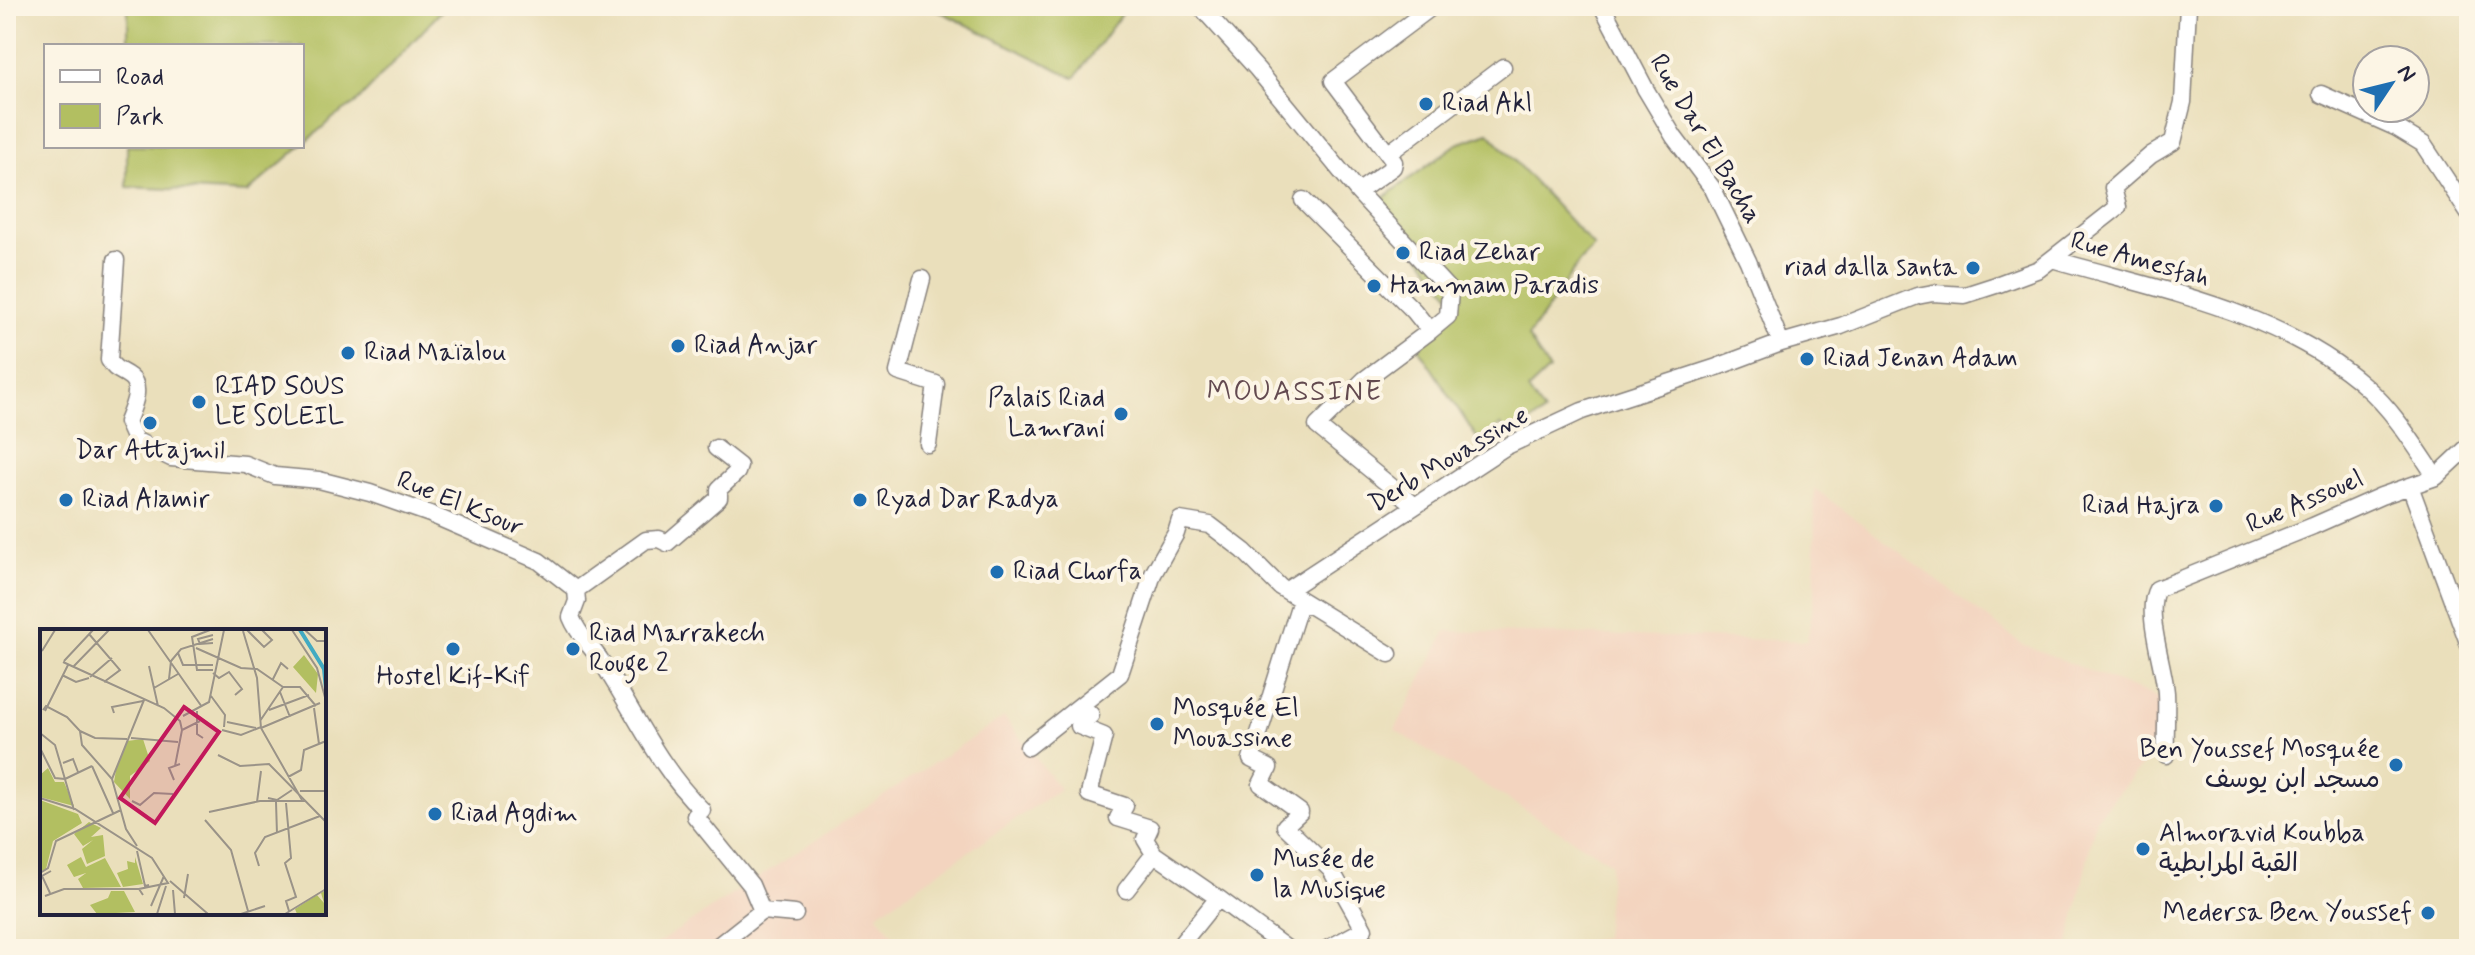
<svg xmlns="http://www.w3.org/2000/svg" width="2475" height="955" font-family="Mynerve,'Playpen Sans Arabic',sans-serif">
	<style>
		.built { fill: #f3d4bf }
		.green { fill: #b2bf61; stroke: #6a704e; stroke-width: 2 }
		.lines { fill: none; stroke-linecap: round; stroke-linejoin: round }
		.minor-casing { stroke: #86807b; stroke-width: 19 }
		.minor { stroke: #fff; stroke-width: 16 }
		.poi-dot { fill: #1f6fb2; stroke: #fcf5e5; stroke-width: 3 }
		.labels { text-anchor: middle; dominant-baseline: central; stroke-width: 8; stroke-linejoin: round; paint-order: stroke }
		.poi-label { font-size: 26px; fill: #22223b; stroke: #fcf5e5; text-anchor: start }
		.street-label { font-size: 26px; fill: #22223b; stroke: #fcf5e5 }
		.neighbourhood-label { font-size: 28px; letter-spacing: 2px; fill: #634a50; stroke: #fcf5e5 }
		.inset-river { fill: none; stroke: #42aac2; stroke-width: 4 }
		.inset-road { fill: none; stroke: #9a9388; stroke-width: 2 }
		.view { fill: #c2185b; fill-opacity: 0.15; stroke: #c2185b; stroke-width: 4 }
		.inset-edge { fill: none; stroke: #22223b; stroke-width: 4 }
	</style>
	<rect width="100%" height="100%" fill="#fcf5e5"/>
	<filter id="ink" filterUnits="userSpaceOnUse"><feTurbulence type="fractalNoise" baseFrequency=".0125" numOctaves="2"/><feDisplacementMap in="SourceGraphic" scale="16" xChannelSelector="R" yChannelSelector="G"/><feConvolveMatrix kernelMatrix="1 2 1 2 8 2 1 2 1" color-interpolation-filters="sRGB"/></filter>
	<filter id="wash" filterUnits="userSpaceOnUse"><feTurbulence type="fractalNoise" baseFrequency=".006" numOctaves="4" result="noise"/><feDisplacementMap in="SourceGraphic" scale="32" xChannelSelector="R" yChannelSelector="G"/><feGaussianBlur stdDeviation="1.8" result="paint"/><feColorMatrix in="noise" values="0 0 0 0 0 0 0 0 0 0 0 0 0 0 0 0 0 1.4 0 .05"/><feComposite in="paint" operator="in"/></filter>
	<g filter="url(#wash)">
		<rect width="100%" height="100%" fill="#eadfbb"/>
		<path class="built" d="M 1814,488 L 2022,644 L 2166,701 L 2155,750 L 2096,819 L 2068,949 L 1550,949 L 1604,938 L 1611,863 L 1395,730 L 1446,631 L 1807,641 L 1815,593 Z
			M 1004,717 L 1060,789 L 877,914 L 904,949 L 649,949 Z"/>
		<path class="green" d="M 128,6 L 446,6 L 355,104 L 333,118 L 302,145 L 302,46 L 128,46 Z
			M 929,6 L 1127,6 L 1075,78 Z
			M 1489,133 L 1594,247 L 1580,261 L 1528,337 L 1549,370 L 1528,390 L 1544,413 L 1509,435 L 1501,425 L 1479,441 L 1419,349 L 1454,299 L 1378,202 L 1457,144 Z
			M 127,146 L 301,146 L 247,193 L 127,187 Z"/>
	</g>
	<g filter="url(#ink)">
		<g class="lines">
			<g class="minor-casing">
				<path id="minor" d="M 1200,6 L 1257,69 L 1358,192 L 1450,291 L 1448,316 L 1430,331
					M 1602,6 L 1646,90 L 1674,137 L 1713,189 L 1748,261 L 1781,343
					M 2321,94 L 2395,127 L 2423,144 L 2469,214
					M 1389,153 L 1503,67
					M 1358,192 L 1393,167 L 1394,162 L 1333,81 L 1433,6
					M 1303,200 L 1414,311 L 1430,331 L 1364,380 L 1317,426 L 1415,506
					M 2052,259 C 2158,290 2280,311 2365,386 C 2394,411 2415,446 2436,477
					M 116,260 L 109,360 C 115,371 121,370 130,377 C 143,387 132,409 127,422 L 135,440 L 171,458 L 245,464 L 275,476 L 319,480 L 370,493 L 430,514 L 539,561 L 576,590 L 577,601 L 571,617 C 578,635 593,648 603,664 C 635,713 659,768 702,810 L 695,816 L 751,885 L 762,911
					M 922,279 L 898,372 L 936,384 L 928,444
					M 2410,486 L 2469,645
					M 576,590 L 646,540 L 659,539 L 667,543 L 719,498 L 719,489 L 737,472 L 739,466 L 716,448
					M 1287,590 L 1505,447 L 1582,411 L 1717,367 L 1781,343 L 1841,326 L 1917,296 L 1933,293 L 1965,295 L 1996,285 L 2039,269 L 2118,207 L 2113,188 L 2151,155 L 2173,142 L 2183,102 L 2188,6
					M 1301,600 L 1251,759 L 1269,768 L 1261,784 L 1300,812 L 1285,826 L 1331,870 L 1364,929 L 1327,949
					M 1081,705 L 1091,715 L 1079,726 L 1104,736 L 1089,794 L 1125,806 L 1118,818 L 1150,828 L 1145,839 L 1154,854 L 1126,890
					M 1028,747 L 1120,674 L 1153,574 L 1176,533 L 1180,520 L 1210,525 L 1244,551 L 1280,587 L 1389,654
					M 2166,755 C 2165,734 2167,713 2166,693 C 2164,666 2144,611 2157,589 L 2313,526 L 2381,496 L 2436,477 L 2469,446
					M 1154,854 L 1218,898 L 1177,949
					M 1218,898 L 1287,949
					M 714,949 L 762,911 L 795,914"/>
			</g>
			<use href="#minor" class="minor"/>
		</g>
	</g>
	<g class="poi-dot">
		<circle cx="1426" cy="104" r="8"/>
		<circle cx="1403" cy="253" r="8"/>
		<circle cx="1973" cy="268" r="8"/>
		<circle cx="1374" cy="286" r="8"/>
		<circle cx="678" cy="346" r="8"/>
		<circle cx="348" cy="353" r="8"/>
		<circle cx="1807" cy="359" r="8"/>
		<circle cx="199" cy="402" r="8"/>
		<circle cx="1121" cy="414" r="8"/>
		<circle cx="150" cy="423" r="8"/>
		<circle cx="66" cy="500" r="8"/>
		<circle cx="860" cy="500" r="8"/>
		<circle cx="2216" cy="506" r="8"/>
		<circle cx="997" cy="572" r="8"/>
		<circle cx="453" cy="649" r="8"/>
		<circle cx="573" cy="649" r="8"/>
		<circle cx="1157" cy="724" r="8"/>
		<circle cx="2396" cy="765" r="8"/>
		<circle cx="435" cy="814" r="8"/>
		<circle cx="2143" cy="849" r="8"/>
		<circle cx="1257" cy="875" r="8"/>
		<circle cx="2428" cy="913" r="8"/>
	</g>
	<g class="labels">
		<g class="poi-label">
			<text x="1442" y="104">Riad Akl</text>
			<text x="1419" y="253">Riad Zehar</text>
			<text x="1957" y="268" text-anchor="end">riad dalla santa</text>
			<text x="1390" y="286">Hammam Paradis</text>
			<text x="694" y="346">Riad Anjar</text>
			<text x="364" y="353">Riad Maïalou</text>
			<text x="1823" y="359">Riad Jenan Adam</text>
			<text x="215" y="387">RIAD SOUS<tspan x="215" dy="30">LE SOLEIL</tspan></text>
			<text x="1105" y="399" text-anchor="end">Palais Riad<tspan x="1105" dy="30">Lamrani</tspan></text>
			<text x="150" y="451" text-anchor="middle">Dar Attajmil</text>
			<text x="82" y="500">Riad Alamir</text>
			<text x="876" y="500">Ryad Dar Radya</text>
			<text x="2200" y="506" text-anchor="end">Riad Hajra</text>
			<text x="1013" y="572">Riad Chorfa</text>
			<text x="589" y="634">Riad Marrakech<tspan x="589" dy="30">Rouge 2</tspan></text>
			<text x="453" y="677" text-anchor="middle">Hostel Kif-Kif</text>
			<text x="1173" y="709">Mosquée El<tspan x="1173" dy="30">Mouassine</tspan></text>
			<text x="2380" y="750" text-anchor="end">Ben Youssef Mosquée<tspan x="2380" dy="30">مسجد ابن يوسف</tspan></text>
			<text x="451" y="814">Riad Agdim</text>
			<text x="2159" y="834">Almoravid Koubba<tspan x="2159" dy="30">القبة المرابطية</tspan></text>
			<text x="1273" y="860">Musée de<tspan x="1273" dy="30">la Musique</tspan></text>
			<text x="2412" y="913" text-anchor="end">Medersa Ben Youssef</text>
		</g>
		<g class="street-label">
			<text transform="translate(1705 139) rotate(59)">Rue Dar El Bacha</text>
			<text transform="translate(2140 260) rotate(16)">Rue Amesfah</text>
			<text transform="translate(1449 460) rotate(-31)">Derb Mouassine</text>
			<text transform="translate(2305 502) rotate(-23)">Rue Assouel</text>
			<text transform="translate(460 504) rotate(22)">Rue El Ksour</text>
		</g>
		<g class="neighbourhood-label">
			<text x="1295" y="392">MOUASSINE</text>
		</g>
	</g>
	<g transform="translate(40 629)">
		<rect width="286" height="286" fill="#eadfbb"/>
		<path d="M 264,26 L 278,45 L 276,64 L 253,38 ZM 103,110 L 110,132 L 90,147 L 90,170 L 74,153 L 76,141 L 87,112 ZM 8,139 L 15,153 L 24,153 L 34,177 L 0,168 L 0,146 ZM 0,171 L 38,185 L 42,194 L 13,212 L 6,240 L 0,243 ZM 49,193 L 61,199 L 51,208 L 63,206 L 65,227 L 47,235 L 42,220 L 53,211 L 43,217 L 34,205 ZM 41,228 L 46,238 L 65,229 L 81,258 L 43,259 L 38,250 L 46,244 L 34,248 L 27,236 ZM 95,228 L 103,255 L 83,258 L 77,244 L 88,240 L 87,232 L 95,234 ZM 286,261 L 286,285 L 257,285 L 255,280 L 277,266 L 284,274 L 281,264 ZM 71,262 L 84,262 L 95,283 L 57,285 L 50,276 L 68,269 Z" fill="#b2bf61"/>
		<path class="inset-river" d="M 260,1 L 284,40 L 286,60"/>
		<path class="inset-road" d="M 108,1 L 162,78M 170,1 L 152,8 L 157,41 L 173,41M 207,1 L 224,18 L 232,11 L 222,1M 252,1 L 277,39 L 286,72M 265,1 L 277,12 L 286,12M 203,2 L 217,49 L 221,99 L 262,171M 49,5 L 80,41 L 64,53M 173,6 L 158,10 L 160,15 L 173,14M 156,19 L 201,39 L 217,40 L 243,58M 2,22 L 15,1M 138,24 L 143,36 L 173,36M 24,32 L 53,1M 23,33 L 124,79 L 140,92 L 142,101M 109,37 L 118,77M 33,38 L 69,1M 173,44 L 179,49 L 189,43 L 202,60 L 195,66M 22,46 L 36,53 L 49,49M 50,48 L 72,29M 129,50 L 131,32 L 141,20 L 173,10M 233,50 L 241,34 L 248,40M 243,58 L 260,58 L 276,77M 114,59 L 138,45M 240,63 L 250,88M 171,67 L 185,86 L 184,98M 274,79 L 279,115M 3,81 L 6,77 L 27,88 L 40,102 L 42,116 L 72,150 L 86,200 L 97,217M 229,81 L 269,66M 5,82 L 28,36M 157,82 L 157,105 L 163,109M 74,84 L 72,78 L 103,72M 143,87 L 169,73 L 184,1M 220,92 L 243,58M 187,93 L 216,99M 221,99 L 280,74M 182,101 L 201,106 L 221,98M 40,102 L 55,109 L 87,110M 0,104 L 15,116 L 34,181M 91,109 L 138,113M 0,119 L 15,149 L 25,150M 178,126 L 200,137 L 229,135 L 286,193M 23,134 L 33,130 L 38,143M 52,137 L 73,184M 135,137 L 142,101 L 160,92M 248,148 L 261,141 L 264,121 L 286,112M 25,150 L 52,137M 72,150 L 104,71M 134,151 L 129,139 L 140,135M 260,162 L 286,162M 0,169 L 35,180 L 112,229 L 128,254 L 99,260 L 103,266M 228,169 L 237,171 L 252,161M 92,172 L 100,176 L 114,164 L 133,165M 217,173 L 221,142M 236,173 L 237,205M 246,174 L 251,229 L 245,234 L 256,268 L 246,272 L 249,282M 169,183 L 220,172 L 265,172M 165,191 L 191,221 L 208,282M 97,222 L 105,257 L 109,256M 219,237 L 215,224 L 225,208 L 280,187M 0,244 L 8,239 L 16,212 L 81,181M 130,252 L 168,285M 133,261 L 135,285M 10,264 L 2,247 L 11,242M 5,267 L 24,260 L 99,260M 144,269 L 148,245M 111,277 L 124,247M 117,285 L 126,257M 201,285 L 225,277M 245,285 L 286,260"/>
		<path class="view" d="M 144,78 L 179,103 L 115,194 L 80,169 Z"/>
		<rect width="286" height="286" class="inset-edge"/>
	</g>
	<rect width="2475" height="955" fill="none" stroke="#fcf5e5" stroke-width="32"/>
	<rect x="44" y="44" width="260" height="104" fill="#fcf5e5" stroke="#a5a1a1" stroke-width="2"/>
	<rect x="60" y="70" width="40" height="12" fill="#ffffff" stroke="#a5a1a1" stroke-width="2"/>
	<text x="116" y="84" font-size="24" fill="#22223b">Road</text>
	<rect x="60" y="104" width="40" height="24" fill="#b2bf61" stroke="#a5a1a1" stroke-width="2"/>
	<text x="116" y="124" font-size="24" fill="#22223b">Park</text>
	<g transform="translate(2391 84) rotate(55)"><circle r="38" fill="#fcf5e5" stroke="#a5a1a1" stroke-width="2"/>
	<path d="M0-6L14 30L0 20L-14 30Z" fill="#1f6fb2"/>
	<text y="-12" font-size="22" font-weight="bold" text-anchor="middle" fill="#22223b">N</text>
	</g>
</svg>
